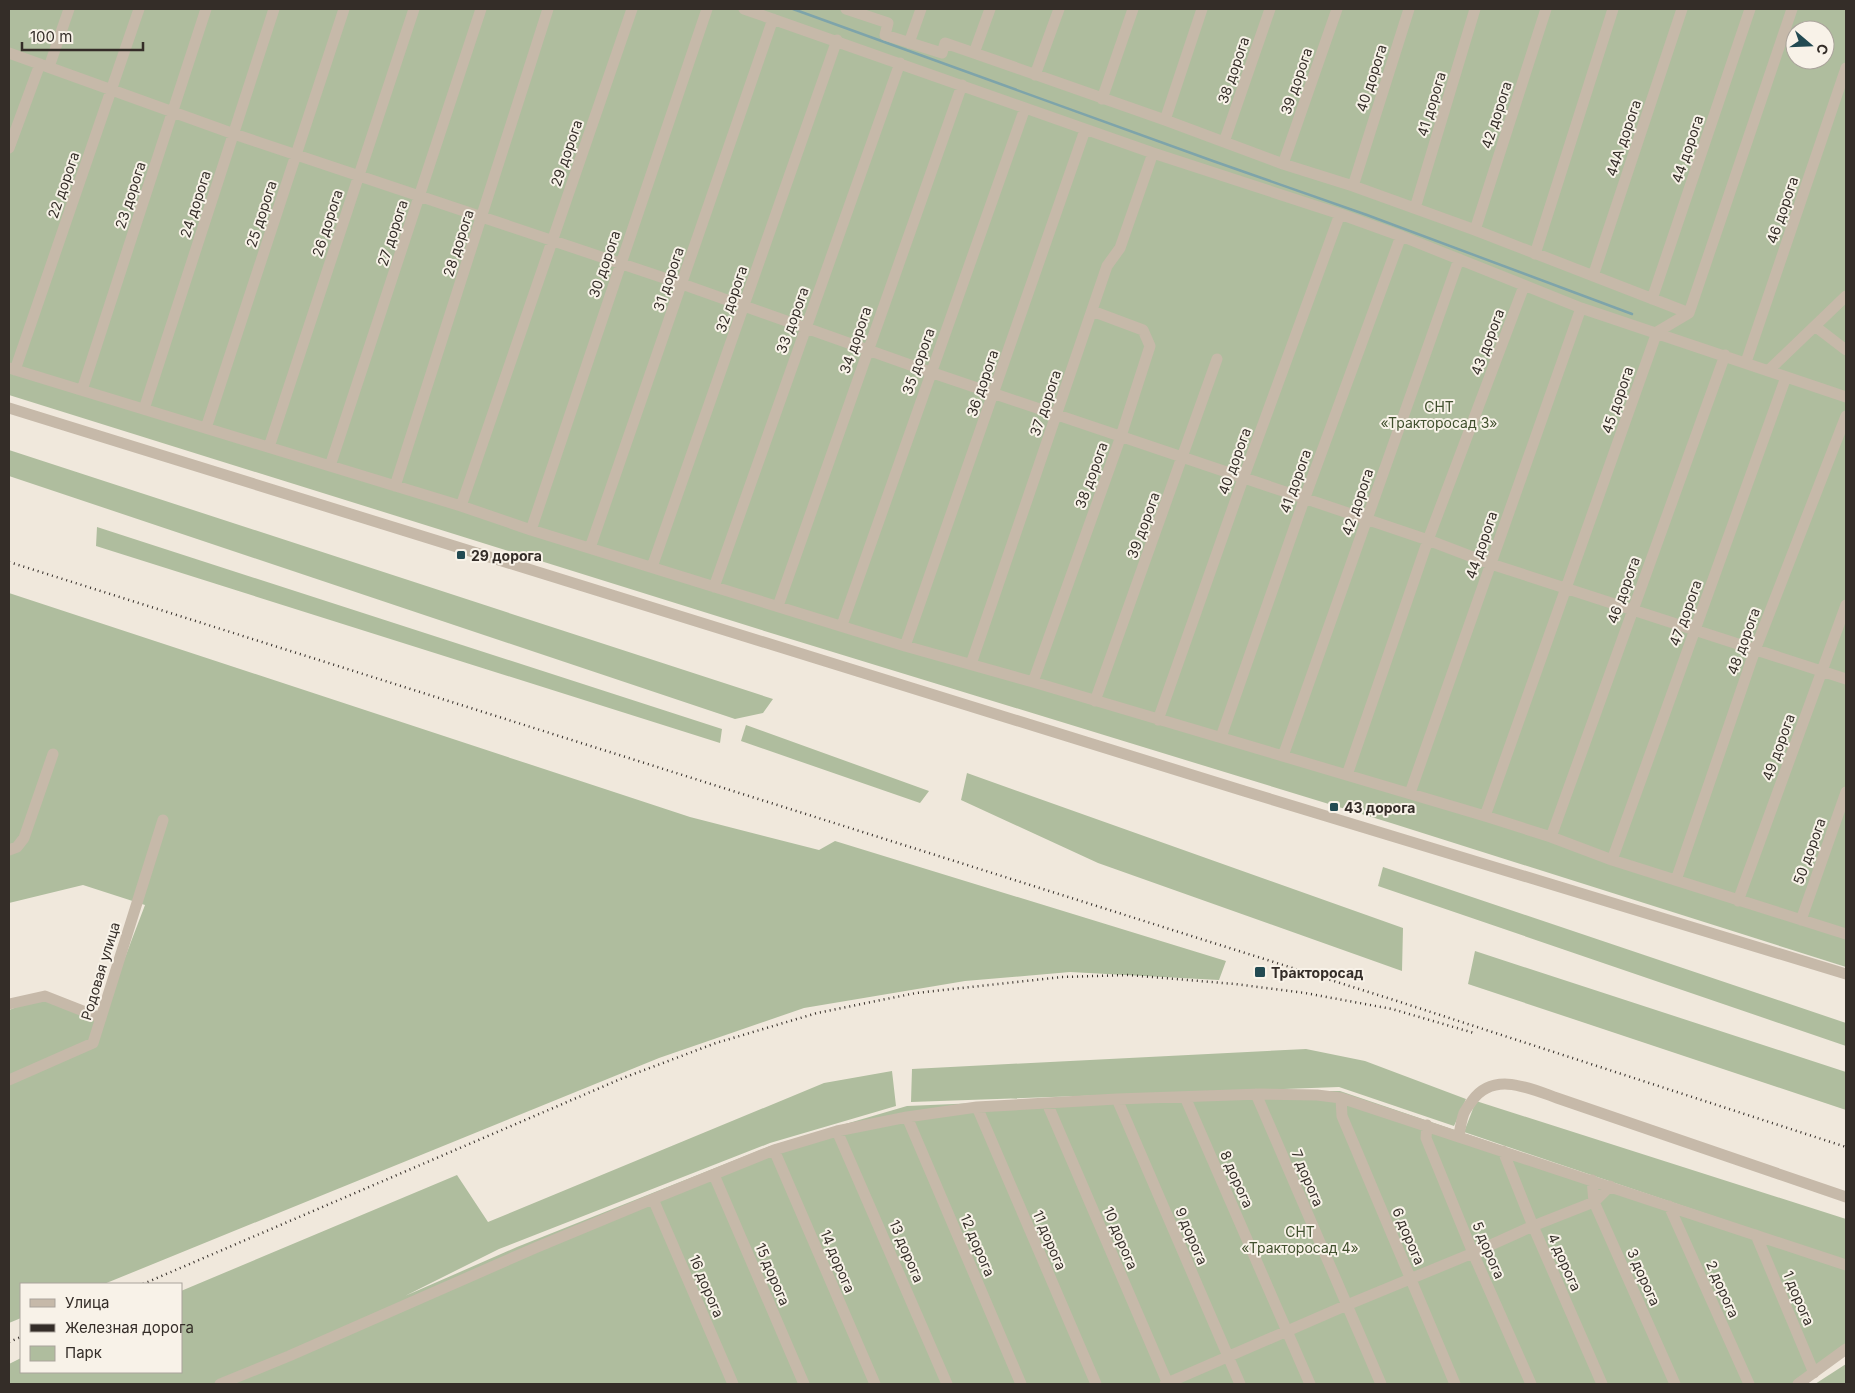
<svg xmlns="http://www.w3.org/2000/svg" width="1855" height="1393" font-family="Inter,sans-serif">
	<style>
		.green { fill: #afbd9e; fill-rule: evenodd }
		.lines { fill: none; stroke-linecap: round; stroke-linejoin: round }
		.stream { stroke: #7ea4aa; stroke-width: 2.5 }
		.minor { stroke: #c6b9a9; stroke-width: 11 }
		.rail { stroke: #342d28; stroke-width: 2.5; stroke-dasharray: 1 4; stroke-linecap: butt }
		.poi-dot { fill: #224a52; stroke: #f8f2e8; stroke-width: 2 }
		.labels { text-anchor: middle; dominant-baseline: central; stroke-width: 4; stroke-linejoin: round; paint-order: stroke }
		.street-label { font-size: 14px; fill: #342d28; stroke: #f8f2e8 }
		.park-label { font-size: 14px; fill: #41502e; stroke: #f8f2e8 }
		.poi-label { font-size: 14px; font-weight: bold; fill: #342d28; stroke: #f8f2e8; text-anchor: start }
	</style>
	<rect width="100%" height="100%" fill="#f0e8dc"/>
	<path class="green" d="M 9,9 L 1846,9 L 1846,967 L 1391,823 L 784,637 L 9,395 ZM 1795,30 L 1825,30 L 1825,60 L 1795,60 Z
		M 9,450 L 773,699 L 763,713 L 735,719 L 9,476 Z
		M 97,527 L 722,729 L 720,743 L 96,546 Z
		M 9,593 L 690,817 L 819,850 L 835,841 L 1226,961 L 1219,980 L 1070,972 L 965,981 L 804,1008 L 659,1058 L 104,1284 L 21,1284 L 21,1318 L 9,1323 L 9,1010 L 45,996 L 102,1018 L 145,905 L 83,885 L 9,903 Z
		M 746,725 L 929,791 L 920,803 L 741,741 Z
		M 967,773 L 1403,928 L 1402,971 L 1098,863 L 961,800 Z
		M 1383,867 L 1846,1023 L 1846,1046 L 1378,886 Z
		M 1475,951 L 1846,1072 L 1846,1110 L 1468,984 Z
		M 1306,1049 L 1365,1061 L 1466,1099 L 1454,1126 L 1339,1087 L 911,1102 L 912,1069 Z
		M 892,1071 L 896,1106 L 770,1143 L 499,1249 L 405,1296 L 517,1247 L 770,1146 L 907,1106 L 1263,1091 L 1340,1091 L 1846,1263 L 1846,1355 L 1805,1384 L 9,1384 L 9,1364 L 21,1358 L 21,1372 L 181,1372 L 181,1291 L 457,1175 L 488,1222 L 824,1083 Z
		M 1476,1101 L 1846,1219 L 1846,1261 L 1464,1132 Z
		M 1846,1364 L 1846,1384 L 1815,1384 Z"/>
	<g class="lines">
		<path class="stream" d="M 793,9 L 1213,161 L 1367,215 L 1632,314"/>
		<path class="minor" d="M 744,9 L 1153,153 L 1340,214 L 1401,236 L 1581,308 L 1846,397
			M 846,9 L 888,23 L 885,35 L 942,53 L 945,43 L 974,53 L 1165,120 L 1283,164 L 1353,186 L 1475,230 L 1689,313
			M 909,43 L 921,9
			M 9,53 L 234,134 L 682,284 L 930,372 L 1428,540 L 1491,564 L 1846,679
			M 974,53 L 990,9
			M 49,67 L 69,9
			M 1035,75 L 1059,9
			M 1102,99 L 1133,9
			M 1165,120 L 1202,9
			M 1224,142 L 1270,9
			M 9,148 L 40,64
			M 1283,164 L 1337,9
			M 1353,186 L 1409,9
			M 1415,208 L 1475,9
			M 1475,230 L 1546,9
			M 1535,254 L 1613,9
			M 1593,276 L 1682,9
			M 1652,299 L 1750,9
			M 1816,327 L 1846,350
			M 1746,362 L 1846,68
			M 9,368 L 461,506 L 531,530 L 905,646 L 1033,682 L 1485,816 L 1551,837 L 1612,860 L 1846,934
			M 15,370 L 139,9
			M 1769,370 L 1846,296
			M 82,390 L 206,9
			M 9,408 L 1244,791 L 1846,974
			M 144,409 L 274,9
			M 206,428 L 344,9
			M 269,447 L 414,9
			M 330,466 L 481,9
			M 395,486 L 548,9
			M 461,506 L 632,9
			M 531,530 L 707,9
			M 590,548 L 773,19
			M 652,567 L 837,40
			M 714,587 L 900,63
			M 778,606 L 962,85
			M 842,625 L 1025,108
			M 905,646 L 1085,130
			M 971,664 L 1107,266 L 1120,248 L 1153,153
			M 1033,682 L 1121,436 L 1150,346 L 1143,330 L 1092,311
			M 1095,701 L 1217,359
			M 1158,720 L 1243,479 L 1340,214
			M 1221,737 L 1304,500 L 1401,236
			M 1283,756 L 1459,259
			M 1347,775 L 1428,540 L 1524,286
			M 1410,793 L 1581,308
			M 1485,816 L 1657,332 L 1689,313 L 1792,9
			M 1551,837 L 1725,355
			M 9,850 L 17,847 L 24,838 L 53,754
			M 1612,860 L 1786,377
			M 1676,880 L 1755,650 L 1846,416
			M 1738,901 L 1846,605
			M 1801,920 L 1846,792
			M 9,1004 L 45,996 L 101,1018
			M 9,1080 L 93,1043 L 163,820
			M 1256,1094 L 1381,1384
			M 1185,1097 L 1310,1384
			M 1341,1098 L 1342,1116 L 1455,1384
			M 1117,1099 L 1240,1384
			M 1047,1103 L 1168,1384
			M 977,1107 L 1096,1384
			M 907,1117 L 1021,1384
			M 1427,1125 L 1426,1138 L 1473,1253 L 1531,1384
			M 837,1131 L 947,1384
			M 1459,1136 C 1460,1129 1461,1121 1464,1113 C 1466,1109 1469,1105 1472,1101 C 1493,1071 1529,1088 1557,1098 L 1846,1197
			M 774,1150 L 875,1384
			M 1503,1151 L 1533,1226 L 1602,1384
			M 714,1175 L 804,1384
			M 1592,1180 L 1594,1202 L 1675,1384
			M 653,1199 L 733,1384
			M 1669,1206 L 1749,1384
			M 1756,1235 L 1814,1373
			M 220,1384 L 289,1356 L 535,1248 L 653,1199 L 774,1150 L 837,1131 L 907,1117 L 977,1107 L 1117,1099 L 1261,1094 L 1317,1095 L 1341,1098 L 1846,1265
			M 1165,1384 L 1347,1305 L 1473,1253 L 1533,1226 L 1594,1202 L 1610,1186
			M 1798,1384 L 1846,1349"/>
		<path class="rail" d="M 9,562 L 1397,1001 L 1846,1147
			M 143,1284 L 623,1078 L 716,1043 L 817,1013 L 916,993 L 1062,977 L 1128,975 L 1235,984 L 1305,993 L 1392,1009 L 1474,1033
			M 9,1342 L 21,1337"/>
	</g>
	<g class="poi-dot">
		<rect x="456" y="550" width="10" height="10" rx="2.5"/>
		<rect x="1329" y="802" width="10" height="10" rx="2.5"/>
		<rect x="1254" y="966" width="12" height="12" rx="2.5"/>
	</g>
	<g class="labels">
		<g class="street-label">
			<text transform="translate(1233 70) rotate(-71)">38 дорога</text>
			<text transform="translate(1371 78) rotate(-72)">40 дорога</text>
			<text transform="translate(1296 81) rotate(-71)">39 дорога</text>
			<text transform="translate(1431 104) rotate(-73)">41 дорога</text>
			<text transform="translate(1496 115) rotate(-72)">42 дорога</text>
			<text transform="translate(1623 138) rotate(-71)">44А дорога</text>
			<text transform="translate(1687 149) rotate(-71)">44 дорога</text>
			<text transform="translate(566 153) rotate(-71)">29 дорога</text>
			<text transform="translate(63 185) rotate(-71)">22 дорога</text>
			<text transform="translate(130 195) rotate(-72)">23 дорога</text>
			<text transform="translate(195 204) rotate(-72)">24 дорога</text>
			<text transform="translate(1782 210) rotate(-71)">46 дорога</text>
			<text transform="translate(261 214) rotate(-72)">25 дорога</text>
			<text transform="translate(327 223) rotate(-72)">26 дорога</text>
			<text transform="translate(392 233) rotate(-72)">27 дорога</text>
			<text transform="translate(458 243) rotate(-72)">28 дорога</text>
			<text transform="translate(604 264) rotate(-71)">30 дорога</text>
			<text transform="translate(668 279) rotate(-71)">31 дорога</text>
			<text transform="translate(731 299) rotate(-71)">32 дорога</text>
			<text transform="translate(792 320) rotate(-70)">33 дорога</text>
			<text transform="translate(855 340) rotate(-71)">34 дорога</text>
			<text transform="translate(1487 342) rotate(-69)">43 дорога</text>
			<text transform="translate(918 361) rotate(-70)">35 дорога</text>
			<text transform="translate(982 383) rotate(-71)">36 дорога</text>
			<text transform="translate(1617 400) rotate(-71)">45 дорога</text>
			<text transform="translate(1045 403) rotate(-71)">37 дорога</text>
			<text transform="translate(1234 461) rotate(-70)">40 дорога</text>
			<text transform="translate(1091 475) rotate(-70)">38 дорога</text>
			<text transform="translate(1295 481) rotate(-70)">41 дорога</text>
			<text transform="translate(1357 502) rotate(-71)">42 дорога</text>
			<text transform="translate(1143 525) rotate(-70)">39 дорога</text>
			<text transform="translate(1481 545) rotate(-71)">44 дорога</text>
			<text transform="translate(1623 590) rotate(-70)">46 дорога</text>
			<text transform="translate(1685 613) rotate(-70)">47 дорога</text>
			<text transform="translate(1743 641) rotate(-70)">48 дорога</text>
			<text transform="translate(1778 747) rotate(-70)">49 дорога</text>
			<text transform="translate(1809 851) rotate(-70)">50 дорога</text>
			<text transform="translate(100 971) rotate(-73)">Родовая улица</text>
			<text transform="translate(1308 1178) rotate(67)">7 дорога</text>
			<text transform="translate(1237 1179) rotate(66)">8 дорога</text>
			<text transform="translate(1192 1236) rotate(67)">9 дорога</text>
			<text transform="translate(1409 1236) rotate(67)">6 дорога</text>
			<text transform="translate(1121 1238) rotate(67)">10 дорога</text>
			<text transform="translate(1050 1240) rotate(67)">11 дорога</text>
			<text transform="translate(978 1245) rotate(67)">12 дорога</text>
			<text transform="translate(1489 1250) rotate(67)">5 дорога</text>
			<text transform="translate(907 1251) rotate(67)">13 дорога</text>
			<text transform="translate(838 1261) rotate(67)">14 дорога</text>
			<text transform="translate(1565 1262) rotate(66)">4 дорога</text>
			<text transform="translate(773 1274) rotate(67)">15 дорога</text>
			<text transform="translate(1644 1277) rotate(66)">3 дорога</text>
			<text transform="translate(707 1286) rotate(67)">16 дорога</text>
			<text transform="translate(1723 1289) rotate(66)">2 дорога</text>
			<text transform="translate(1799 1298) rotate(67)">1 дорога</text>
		</g>
		<g class="park-label">
			<text x="1439" y="406">СНТ<tspan x="1439" dy="16">«Тракторосад 3»</tspan></text>
			<text x="1300" y="1231">СНТ<tspan x="1300" dy="16">«Тракторосад 4»</tspan></text>
		</g>
		<g class="poi-label">
			<text x="471" y="555">29 дорога</text>
			<text x="1344" y="807">43 дорога</text>
			<text x="1271" y="972">Тракторосад</text>
		</g>
	</g>
	<rect width="1855" height="1393" fill="none" stroke="#342d28" stroke-width="20"/>
	<rect x="20" y="1283" width="162" height="90" fill="#f8f2e8" stroke="#aaa39b"/>
	<rect x="30" y="1299" width="25" height="8" fill="#c6b9a9" stroke="#aaa39b"/>
	<text x="65" y="1308" font-size="15" fill="#342d28">Улица</text>
	<rect x="30" y="1324" width="25" height="8" fill="#342d28" stroke="#aaa39b"/>
	<text x="65" y="1333" font-size="15" fill="#342d28">Железная дорога</text>
	<rect x="30" y="1346" width="25" height="15" fill="#afbd9e" stroke="#aaa39b"/>
	<text x="65" y="1358" font-size="15" fill="#342d28">Парк</text>
	<g transform="translate(1810 45) rotate(109)"><circle r="24" fill="#f8f2e8" stroke="#aaa39b"/>
	<path d="M0-4L9 19L0 12L-9 19Z" fill="#224a52"/>
	<text y="-8" font-size="14" font-weight="bold" text-anchor="middle" fill="#342d28">С</text>
	</g>
	<path d="M22 42v8h121v-8" fill="none" stroke="#342d28" stroke-width="2.5"/>
	<text x="30" y="42" font-size="15" fill="#342d28" stroke="#f8f2e8" stroke-width="4" paint-order="stroke">100 m</text>
</svg>
